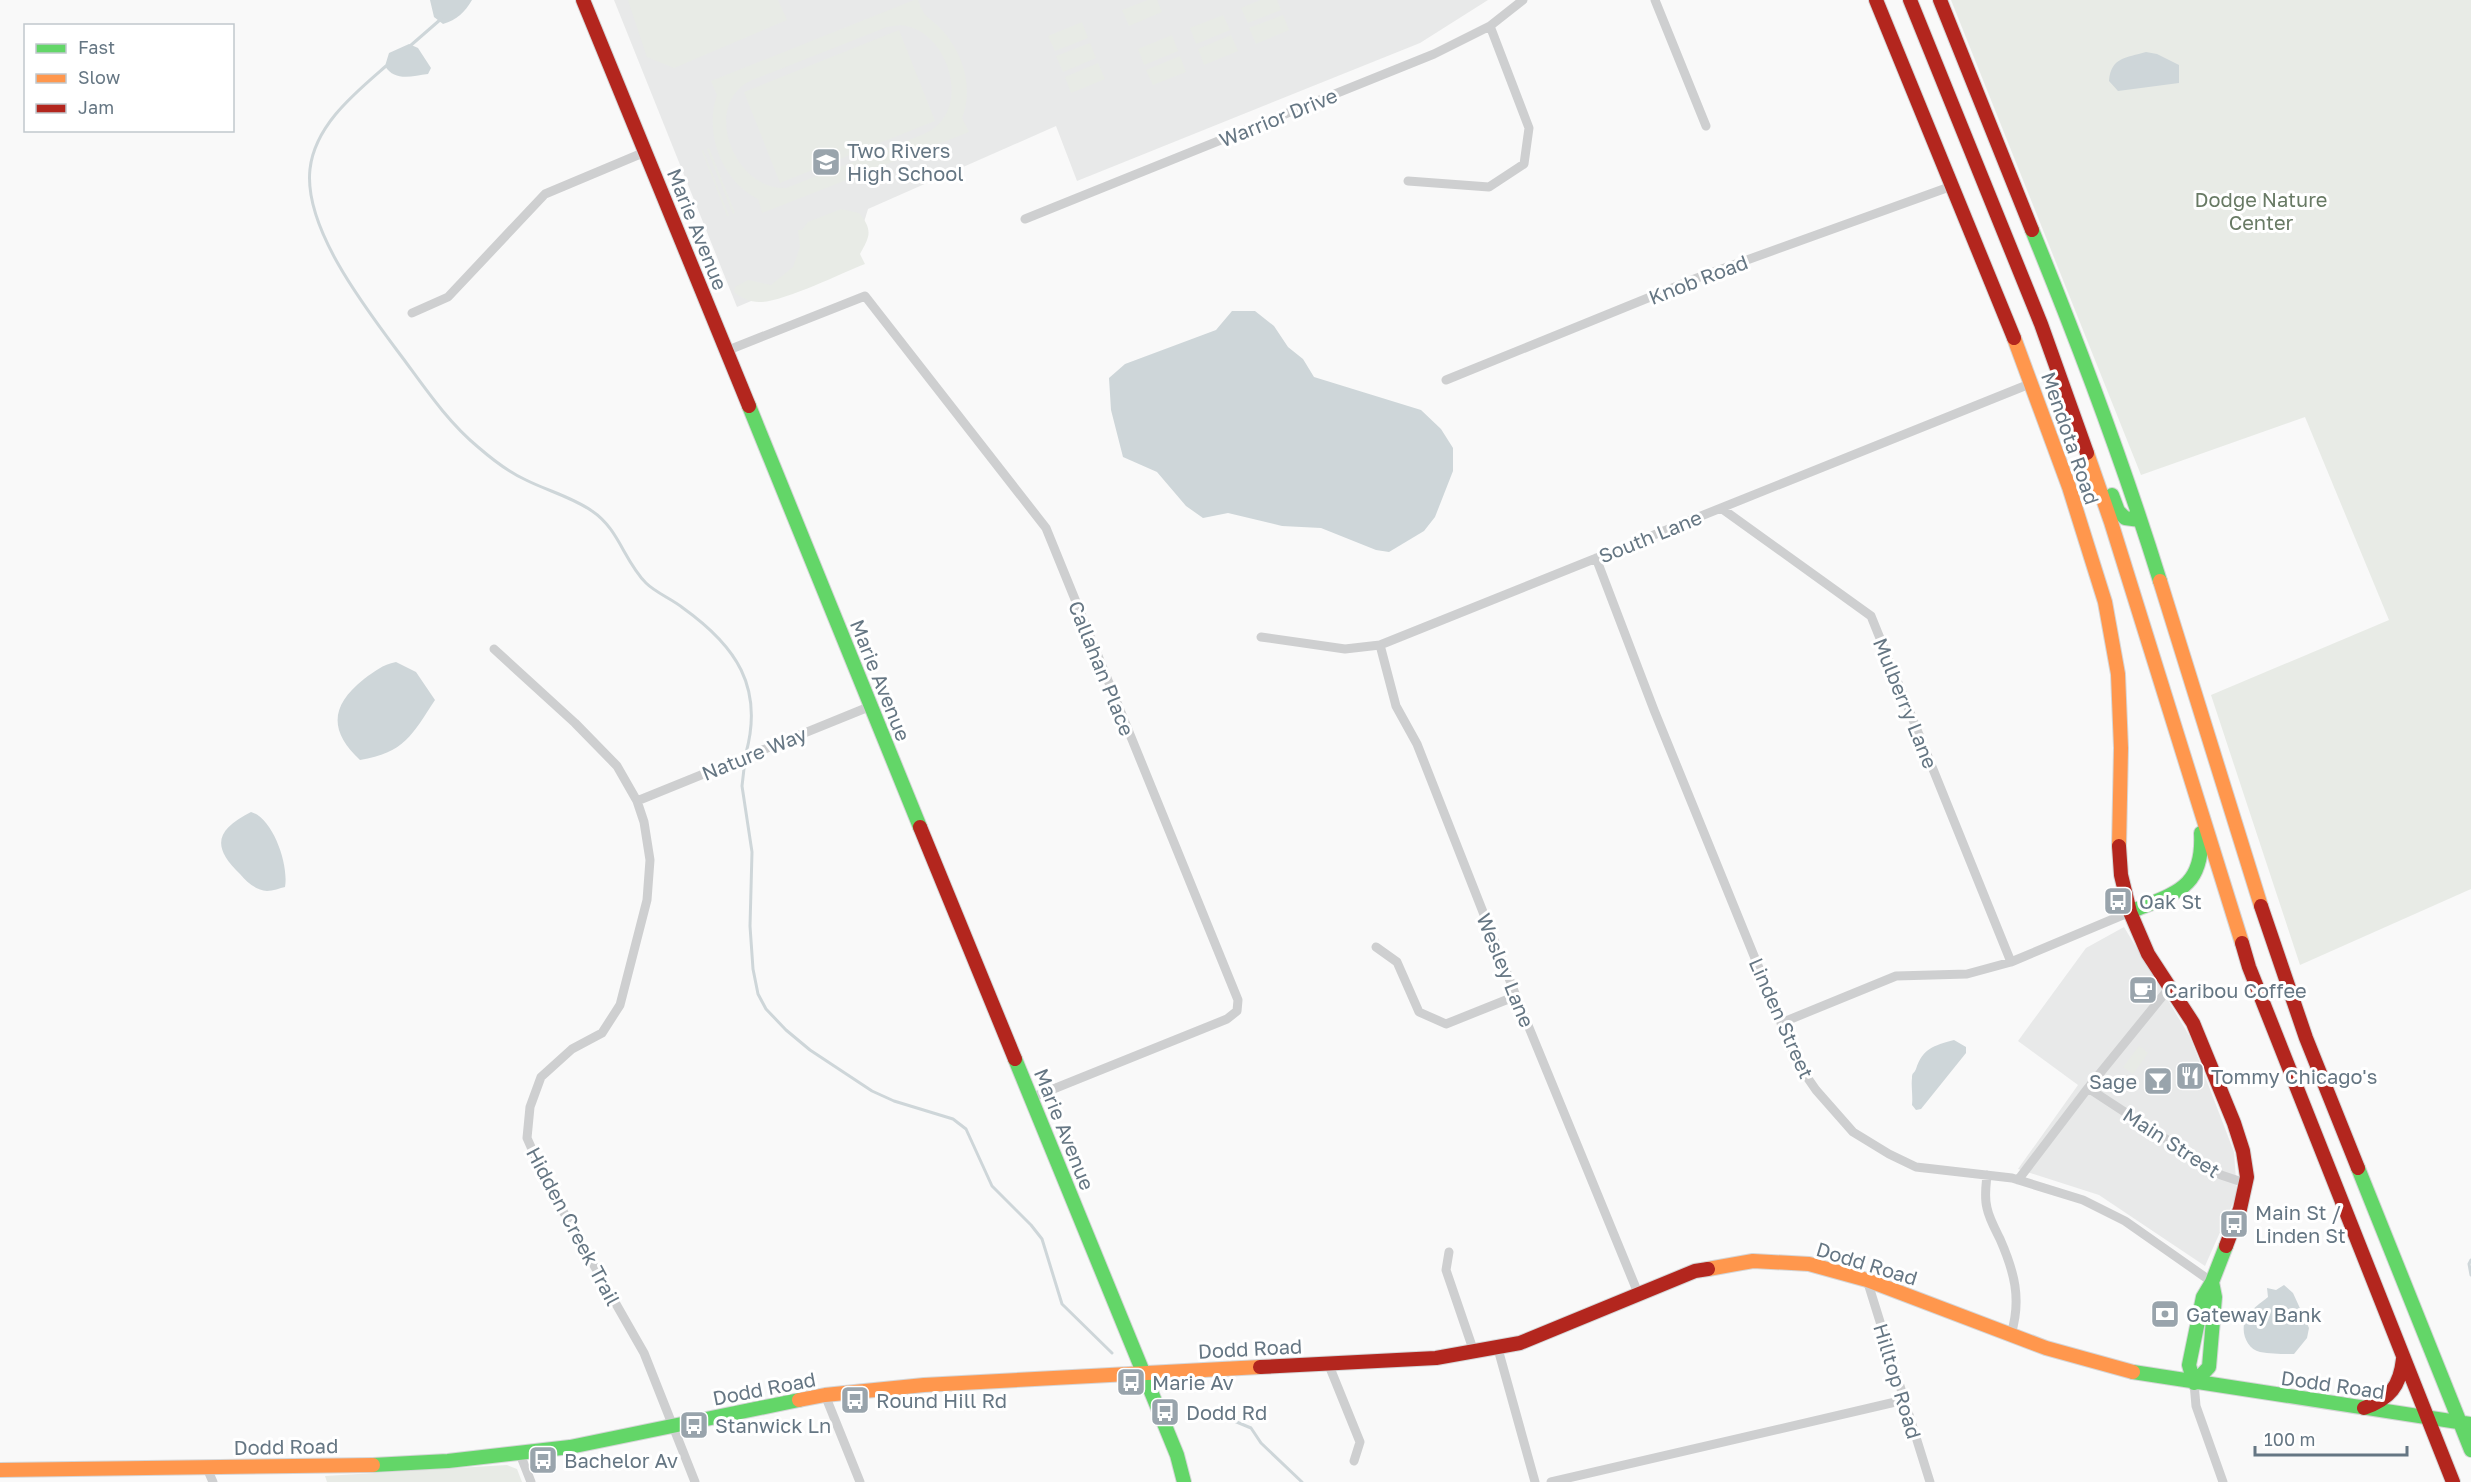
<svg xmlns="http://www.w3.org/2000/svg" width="2471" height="1482" font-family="'Golos Text',sans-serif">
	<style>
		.built { fill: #e8e9e9 }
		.green { fill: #e8ebe6; fill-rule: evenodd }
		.water { fill: #ced6d9 }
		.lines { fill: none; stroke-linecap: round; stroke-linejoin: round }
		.stream { stroke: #ced6d9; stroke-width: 3 }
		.fast-casing { stroke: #d5d6d7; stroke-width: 16 }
		.slow-casing { stroke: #d5d6d7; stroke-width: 16 }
		.jam-casing { stroke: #d5d6d7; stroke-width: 16 }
		.street { stroke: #cecfd0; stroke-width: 9 }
		.fast { stroke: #63d668; stroke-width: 14 }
		.slow { stroke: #ff974d; stroke-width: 14 }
		.jam { stroke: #b3261e; stroke-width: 14 }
		.labels { text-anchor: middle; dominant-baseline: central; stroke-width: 6; stroke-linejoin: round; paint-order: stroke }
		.street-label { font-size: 20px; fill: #657683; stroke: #fff }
		.poi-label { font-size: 20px; fill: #657683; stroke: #fff; text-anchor: start }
		.park-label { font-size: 20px; fill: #687a64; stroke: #fff }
	</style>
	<rect width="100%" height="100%" fill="#f9f9f9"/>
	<path class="built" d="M 614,0 L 1488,0 L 1420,43 L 1077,181 L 1056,126 L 868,209 L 853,258 L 737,307 Z
		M 2124,927 L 2190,1037 L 2234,1152 L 2237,1194 L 2205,1266 L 2099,1195 L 2018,1169 L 2078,1085 L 2018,1041 L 2086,948 Z"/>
	<path class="green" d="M 628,0 L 778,0 L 787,20 L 674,68 L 647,57 Z
		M 914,0 L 918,0 C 925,20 928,15 942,30 C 963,53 974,88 962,118 L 969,132 L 762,213 L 758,199 C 721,181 704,132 717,95 L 711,81 ZM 901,25 C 950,30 974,113 924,134 L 786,188 C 735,191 701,106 750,81 L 887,27 Z
		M 1148,0 L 1157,0 L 1162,12 L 1129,26 L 1122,10 Z
		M 1260,0 L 1277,0 L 1281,10 L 1248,23 L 1241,8 Z
		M 1951,0 L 2471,0 L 2471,889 L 2300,965 L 2211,695 L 2389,620 L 2305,417 L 2141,475 Z
		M 1223,15 L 1230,30 L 1196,44 L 1190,28 Z
		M 1283,15 L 1289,30 L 1256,44 L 1249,28 Z
		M 1082,22 L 1088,38 L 1055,51 L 1048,36 Z
		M 899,30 L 935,121 L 780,183 L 744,92 Z
		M 1172,35 L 1178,51 L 1144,65 L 1138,49 Z
		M 1231,35 L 1238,51 L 1204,65 L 1198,49 Z
		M 1090,43 L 1096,58 L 1063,72 L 1056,56 Z
		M 1180,56 L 1186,72 L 1153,85 L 1146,70 Z
		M 1098,63 L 1105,79 L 1071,93 L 1065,77 Z
		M 709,148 L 735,213 L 733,214 L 707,149 Z
		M 703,150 L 729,216 L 727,216 L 702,151 Z
		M 841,209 L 859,213 C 874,231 869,237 860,254 L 865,264 C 842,273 781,303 759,302 C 750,302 741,298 734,292 L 735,287 L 748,280 L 771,285 L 793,267 L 800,247 L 798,230 L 802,230 L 808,222 Z
		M 2139,1046 L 2148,1053 L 2133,1074 L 2123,1067 Z
		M 507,1465 L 517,1469 L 522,1482 L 327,1482 L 325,1476 Z"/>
	<path class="water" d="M 430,0 L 472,0 C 465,12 457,20 443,24 L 434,17 Z
		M 409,44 L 418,48 L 431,68 L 428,74 C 412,76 395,82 385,66 L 389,53 Z
		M 2146,52 L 2157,54 L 2179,65 L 2179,83 L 2118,91 L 2109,81 C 2111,57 2126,58 2146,52 Z
		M 1232,311 L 1255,311 L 1274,326 L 1288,347 L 1303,359 L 1314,377 L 1421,410 L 1441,429 L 1453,448 L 1453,471 L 1435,517 L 1424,531 L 1389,552 L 1376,550 L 1321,528 L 1282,526 L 1228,513 L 1203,518 L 1186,506 L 1157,472 L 1123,457 L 1111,410 L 1109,378 L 1125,364 L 1216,330 Z
		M 396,662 L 416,672 L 435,700 C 412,735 404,753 360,760 C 329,731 330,706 364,679 C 375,671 382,665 396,662 Z
		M 251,812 C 273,818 289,865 285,887 C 280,888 273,891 267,891 C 255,890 247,882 240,874 C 211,846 216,830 251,812 Z
		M 1954,1040 L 1966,1047 L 1966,1053 L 1921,1109 L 1916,1110 L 1912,1105 C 1913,1095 1911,1087 1912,1078 C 1912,1072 1914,1074 1916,1069 C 1923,1048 1933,1046 1954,1040 Z
		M 2284,1285 L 2293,1293 L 2309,1328 L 2307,1338 L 2294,1354 C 2283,1354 2271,1354 2260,1352 C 2246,1349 2239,1329 2247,1317 C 2251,1309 2261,1303 2268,1297 L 2267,1288 L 2276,1290 Z"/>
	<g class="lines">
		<path class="stream" d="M 410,46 L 441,19
			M 386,66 C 355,93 315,125 310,169 C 303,230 370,314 405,361 C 427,391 449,423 478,447 C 493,460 508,472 526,480 C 548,491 572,497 592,511 C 619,529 624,561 646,583 C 656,593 672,599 683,608 C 736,646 764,687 746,753
			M 745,760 L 742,786 L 752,852 L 750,926 L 753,969 L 758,994 L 766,1009 L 786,1030 L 810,1050 L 872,1091 L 894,1101 L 953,1119 L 966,1129 L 992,1186 L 1031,1225 L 1042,1239 L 1062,1304 L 1112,1353
			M 2471,1260 L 2469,1264 L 2471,1275
			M 1194,1408 L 1215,1413 L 1251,1428 L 1261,1443 L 1302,1482"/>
		<g class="fast-casing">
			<path id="fast" d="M 2032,230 C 2079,345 2123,462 2160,581
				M 749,406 L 920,827
				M 2112,495 L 2118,511 L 2125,518 L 2140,520
				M 2130,912 C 2175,893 2204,889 2201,833
				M 1015,1059 L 1177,1455 L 1184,1482
				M 2358,1168 L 2471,1450
				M 2133,1372 L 2471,1424
				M 2194,1383 L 2189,1365 L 2203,1297 L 2212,1282 L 2226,1246
				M 2194,1383 L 2209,1367 L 2215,1297 L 2212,1282
				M 373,1465 L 448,1461 L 570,1447 L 799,1400"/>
		</g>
		<g class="slow-casing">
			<path id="slow" d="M 2014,338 L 2069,487 L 2105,602 L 2118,674 L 2121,748 L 2119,846
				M 2087,453 L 2111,522 L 2242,943
				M 2160,581 L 2261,906
				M 1708,1269 L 1753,1261 L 1809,1264 L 1867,1280 L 2046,1348 L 2133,1372
				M 799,1400 L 825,1395 L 924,1385 L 1260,1367
				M 0,1470 L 373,1465"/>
		</g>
		<g class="jam-casing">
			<path id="jam" d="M 583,0 L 749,406
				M 1876,0 L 2014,338
				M 1910,0 L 2041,324 L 2087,453
				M 1940,0 L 2032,230
				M 920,827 L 1015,1059
				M 2119,846 L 2121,875 L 2130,912 L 2148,954 L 2193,1023 L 2234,1123 L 2243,1151 L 2247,1177 L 2240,1209 L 2226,1246
				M 2261,906 L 2306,1038 L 2358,1168
				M 2242,943 L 2249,967 L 2453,1482
				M 1260,1367 L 1436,1358 L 1520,1343 L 1695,1271 L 1708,1269
				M 2364,1408 C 2390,1399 2400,1386 2403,1359"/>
		</g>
		<path class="street" d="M 1655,0 L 1706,126
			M 1408,181 L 1489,187 L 1524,164 L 1529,128 L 1490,26
			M 1025,219 L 1434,54 L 1490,26 L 1523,0
			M 412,313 L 448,297 L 545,194 L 645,152
			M 726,351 L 865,296 L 1046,528 L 1238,1000 L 1237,1011 L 1227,1019 L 1031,1098
			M 1446,380 L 1697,278 L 1952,186
			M 1721,508 L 1871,616 L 2011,962
			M 1596,558 L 1654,710 L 1798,1064 L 1816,1090 L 1853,1132 L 1889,1154 L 1916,1167 L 2012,1178 L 2083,1200 L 2125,1221 L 2212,1282
			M 1261,637 L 1345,649 L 1380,645 L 2032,383
			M 1380,645 L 1396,706 L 1417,744 L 1516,996 L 1638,1293
			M 494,649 L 575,723 L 617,766 L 637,801 L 644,822 L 650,860 L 647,900 L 620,1005 L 602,1033 L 572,1049 L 541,1077 L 530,1107 L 527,1138 L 547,1183 L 644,1353 L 695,1482
			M 637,801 L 871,706
			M 1376,947 L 1397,962 L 1419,1012 L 1446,1024 L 1516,996
			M 1781,1023 L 1896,976 L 1967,974 L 2011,962 L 2130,912
			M 2088,1088 L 2221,1175 L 2245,1183
			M 1987,1175 C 1986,1186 1984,1197 1987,1208 C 1989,1218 1995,1229 2000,1239 C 2014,1271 2022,1299 2011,1334
			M 2018,1180 L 2088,1088 L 2170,987
			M 1449,1252 L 1446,1270 L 1474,1352
			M 1867,1280 L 1930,1482
			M 1498,1349 L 1535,1482
			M 1328,1363 L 1360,1442 L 1354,1461
			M 2194,1383 L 2196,1406 L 2223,1482
			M 825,1395 L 860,1482
			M 520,1454 L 531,1482
			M 206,1466 L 213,1482
			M 1551,1482 L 1904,1400"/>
		<use href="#fast" class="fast"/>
		<use href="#slow" class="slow"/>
		<use href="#jam" class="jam"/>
	</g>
	<defs>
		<g id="school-square" transform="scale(1.5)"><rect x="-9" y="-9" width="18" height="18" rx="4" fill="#99a4ac" stroke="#fff"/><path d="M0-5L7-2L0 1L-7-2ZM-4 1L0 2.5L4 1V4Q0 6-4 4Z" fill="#fff"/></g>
		<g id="bus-square" transform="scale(1.5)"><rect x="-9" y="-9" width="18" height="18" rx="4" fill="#99a4ac" stroke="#fff"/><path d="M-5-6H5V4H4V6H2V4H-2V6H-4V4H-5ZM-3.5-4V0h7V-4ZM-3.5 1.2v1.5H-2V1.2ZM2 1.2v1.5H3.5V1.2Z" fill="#fff"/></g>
		<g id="cafe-square" transform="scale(1.5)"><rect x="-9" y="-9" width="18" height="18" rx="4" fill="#99a4ac" stroke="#fff"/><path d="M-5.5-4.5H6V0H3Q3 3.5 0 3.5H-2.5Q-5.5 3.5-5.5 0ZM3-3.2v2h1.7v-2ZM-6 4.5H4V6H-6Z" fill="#fff"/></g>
		<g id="restaurant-square" transform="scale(1.5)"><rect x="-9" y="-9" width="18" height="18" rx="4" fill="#99a4ac" stroke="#fff"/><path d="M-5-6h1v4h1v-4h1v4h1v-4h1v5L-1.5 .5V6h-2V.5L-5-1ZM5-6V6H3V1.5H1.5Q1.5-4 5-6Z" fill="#fff"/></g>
		<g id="bar-square" transform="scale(1.5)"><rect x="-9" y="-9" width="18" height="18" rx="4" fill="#99a4ac" stroke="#fff"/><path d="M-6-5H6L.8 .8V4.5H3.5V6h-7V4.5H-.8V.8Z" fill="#fff"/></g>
		<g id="bank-square" transform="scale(1.5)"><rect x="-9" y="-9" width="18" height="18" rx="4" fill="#99a4ac" stroke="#fff"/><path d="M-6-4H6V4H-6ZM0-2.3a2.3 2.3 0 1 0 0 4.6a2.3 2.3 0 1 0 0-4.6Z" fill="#fff"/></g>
	</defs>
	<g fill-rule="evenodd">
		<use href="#school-square" x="826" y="162"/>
		<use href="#bus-square" x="2118" y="901"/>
		<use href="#cafe-square" x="2143" y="990"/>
		<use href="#restaurant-square" x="2190" y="1076"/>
		<use href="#bar-square" x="2158" y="1081"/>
		<use href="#bus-square" x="2234" y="1224"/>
		<use href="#bank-square" x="2165" y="1314"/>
		<use href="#bus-square" x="1131" y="1382"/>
		<use href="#bus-square" x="855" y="1400"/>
		<use href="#bus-square" x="1165" y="1412"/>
		<use href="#bus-square" x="694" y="1425"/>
		<use href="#bus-square" x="543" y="1460"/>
	</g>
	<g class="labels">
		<g class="street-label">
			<text transform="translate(1278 117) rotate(-22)">Warrior Drive</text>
			<text transform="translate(698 229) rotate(68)">Marie Avenue</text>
			<text transform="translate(1698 279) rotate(-21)">Knob Road</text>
			<text transform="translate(2071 438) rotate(71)">Mendota Road</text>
			<text transform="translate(1650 536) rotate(-22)">South Lane</text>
			<text transform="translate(1102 668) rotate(68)">Callahan Place</text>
			<text transform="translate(881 680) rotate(68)">Marie Avenue</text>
			<text transform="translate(1906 703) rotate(68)">Mulberry Lane</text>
			<text transform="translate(754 753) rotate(-22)">Nature Way</text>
			<text transform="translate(1506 970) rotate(68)">Wesley Lane</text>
			<text transform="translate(1782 1018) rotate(66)">Linden Street</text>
			<text transform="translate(1065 1129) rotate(68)">Marie Avenue</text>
			<text transform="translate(2172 1142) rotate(33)">Main Street</text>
			<text transform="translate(574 1226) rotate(62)">Hidden Creek Trail</text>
			<text transform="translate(1867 1263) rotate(17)">Dodd Road</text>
			<text transform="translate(1250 1348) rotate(-3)">Dodd Road</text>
			<text transform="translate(1898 1381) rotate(73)">Hilltop Road</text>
			<text transform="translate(2333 1384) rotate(8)">Dodd Road</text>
			<text transform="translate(764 1388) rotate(-11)">Dodd Road</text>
			<text transform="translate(286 1446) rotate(-1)">Dodd Road</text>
		</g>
		<g class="poi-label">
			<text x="847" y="150">Two Rivers<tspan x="847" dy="23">High School</tspan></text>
			<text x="2139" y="901">Oak St</text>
			<text x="2164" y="990">Caribou Coffee</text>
			<text x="2211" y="1076">Tommy Chicago's</text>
			<text x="2137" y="1081" text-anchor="end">Sage</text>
			<text x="2255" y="1212">Main St /<tspan x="2255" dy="23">Linden St</tspan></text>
			<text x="2186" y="1314">Gateway Bank</text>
			<text x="1152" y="1382">Marie Av</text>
			<text x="876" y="1400">Round Hill Rd</text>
			<text x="1186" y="1412">Dodd Rd</text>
			<text x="715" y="1425">Stanwick Ln</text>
			<text x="564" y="1460">Bachelor Av</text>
		</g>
		<g class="park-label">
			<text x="2261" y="199">Dodge Nature<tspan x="2261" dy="23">Center</tspan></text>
		</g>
	</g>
	<rect x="24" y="24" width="210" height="108" fill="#ffffff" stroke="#c1c8cd" stroke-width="1.5"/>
	<rect x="36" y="44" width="30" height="9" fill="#63d668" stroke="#c1c8cd" stroke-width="1.5"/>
	<text x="78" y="54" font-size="18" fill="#657683">Fast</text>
	<rect x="36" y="74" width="30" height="9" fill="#ff974d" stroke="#c1c8cd" stroke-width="1.5"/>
	<text x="78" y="84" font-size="18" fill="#657683">Slow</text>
	<rect x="36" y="104" width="30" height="9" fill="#b3261e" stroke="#c1c8cd" stroke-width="1.5"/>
	<text x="78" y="114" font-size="18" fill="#657683">Jam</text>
	<path d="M2255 1446v9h152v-9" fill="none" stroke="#657683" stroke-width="3"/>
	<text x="2264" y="1446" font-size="18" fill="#657683" stroke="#ffffff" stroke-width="4.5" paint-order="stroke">100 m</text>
</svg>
